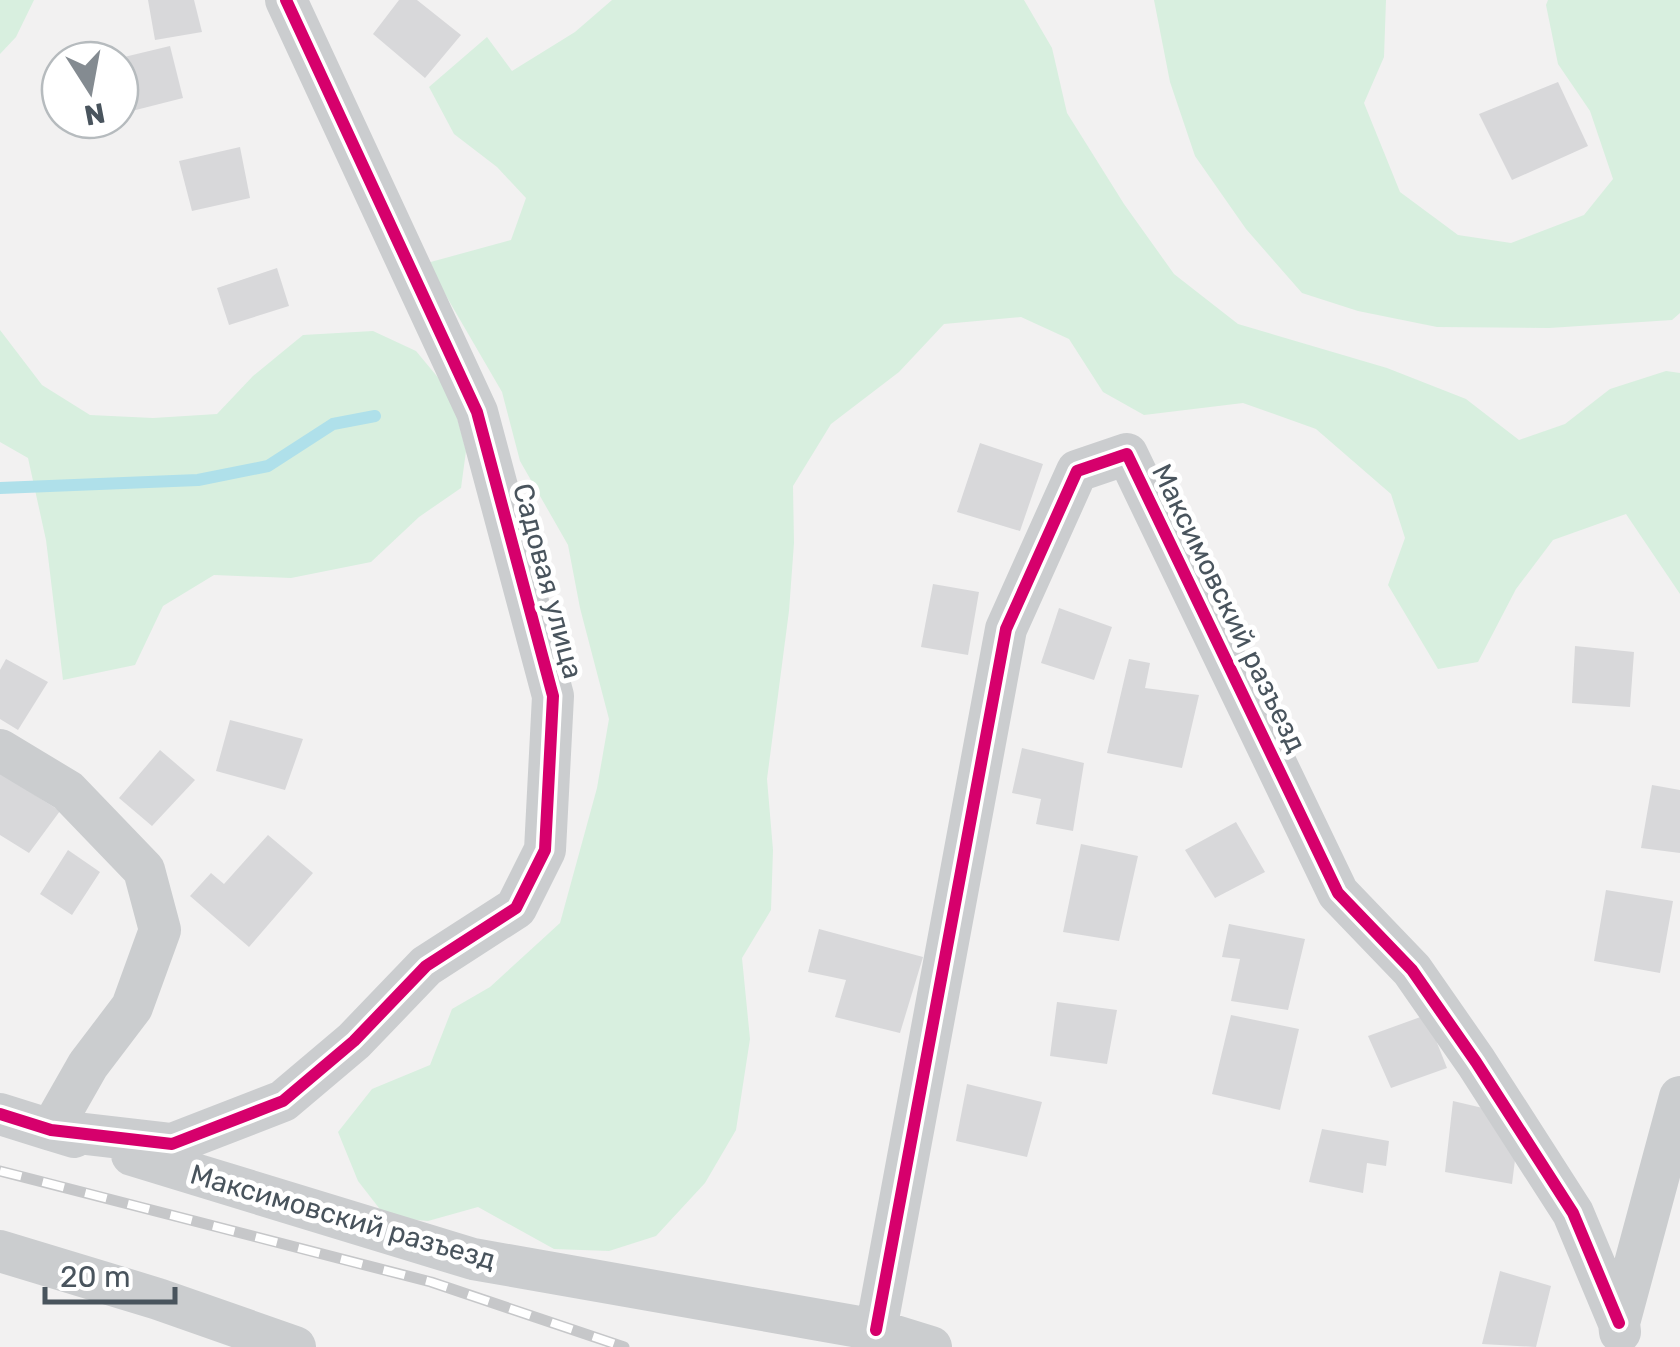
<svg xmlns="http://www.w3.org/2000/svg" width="1680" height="1347" font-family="Rubik,sans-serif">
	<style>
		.green { fill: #d8efdf }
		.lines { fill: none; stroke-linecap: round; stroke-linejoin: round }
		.stream { stroke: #afe0ea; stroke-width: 12 }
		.building { fill: #d8d8da }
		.minor { stroke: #cbcdcf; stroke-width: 42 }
		.rail-casing { stroke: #c6c7c9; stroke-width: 11 }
		.rail { stroke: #fff; stroke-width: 8; stroke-dasharray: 22; stroke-linecap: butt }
		.cycleway-casing { stroke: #fff; stroke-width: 19 }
		.cycleway { stroke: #d6006c; stroke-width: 12 }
		.labels { text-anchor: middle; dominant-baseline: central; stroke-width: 10; stroke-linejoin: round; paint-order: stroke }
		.street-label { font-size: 28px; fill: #49545d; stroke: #fff }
	</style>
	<rect width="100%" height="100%" fill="#f2f1f1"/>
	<path class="green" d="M 0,0 L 34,0 L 16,37 L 0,54 Z
		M 612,0 L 1024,0 L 1052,48 L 1067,113 L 1124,204 L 1174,274 L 1238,324 L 1387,368 L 1466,399 L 1519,440 L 1565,424 L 1610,389 L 1666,371 L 1680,373 L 1680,594 L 1626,514 L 1553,540 L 1516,589 L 1478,662 L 1438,669 L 1388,585 L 1405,538 L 1391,494 L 1316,429 L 1243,403 L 1144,415 L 1103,392 L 1069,339 L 1021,317 L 944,324 L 899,372 L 831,424 L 793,486 L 794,543 L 789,611 L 767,779 L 773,850 L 771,910 L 742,958 L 750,1039 L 736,1130 L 705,1183 L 656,1236 L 609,1251 L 554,1249 L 478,1207 L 428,1221 L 386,1217 L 358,1181 L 338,1132 L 372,1089 L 430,1065 L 452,1009 L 490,987 L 560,923 L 597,788 L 609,719 L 580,608 L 568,545 L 520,461 L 502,392 L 427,263 L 511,240 L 526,198 L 497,167 L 454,134 L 429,87 L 487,37 L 512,71 L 575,32 Z
		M 1154,0 L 1386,0 L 1384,57 L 1364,103 L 1400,192 L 1458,235 L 1511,243 L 1584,215 L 1613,179 L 1590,111 L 1558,64 L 1546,5 L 1548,0 L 1680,0 L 1680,313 L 1672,320 L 1549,328 L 1437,327 L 1358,311 L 1302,293 L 1246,229 L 1195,156 L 1170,82 Z
		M 0,330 L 42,385 L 90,415 L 153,418 L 217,414 L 253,376 L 303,335 L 373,331 L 416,351 L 450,392 L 466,451 L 461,488 L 419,517 L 371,562 L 291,578 L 214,575 L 163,606 L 135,665 L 63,680 L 46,540 L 28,458 L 0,442 Z"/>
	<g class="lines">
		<path class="stream" d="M 0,488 L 198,480 L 268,466 L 333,424 L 375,416"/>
	</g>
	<path class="building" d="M 148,0 L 194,0 L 202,32 L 155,40 Z
		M 399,0 L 417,0 L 461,35 L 425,78 L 373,34 Z
		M 170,46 L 183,98 L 120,114 L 120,58 Z
		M 1558,82 L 1588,146 L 1512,180 L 1479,114 Z
		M 240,147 L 250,198 L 192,211 L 179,161 Z
		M 277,268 L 289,306 L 229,325 L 217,288 Z
		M 980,443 L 1043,464 L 1020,531 L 957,512 Z
		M 933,584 L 979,592 L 968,655 L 921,647 Z
		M 1059,608 L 1112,627 L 1094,680 L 1041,663 Z
		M 1575,646 L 1634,652 L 1630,707 L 1572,703 Z
		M 6,659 L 48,682 L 18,730 L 0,719 L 0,670 Z
		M 1129,659 L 1150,663 L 1145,688 L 1199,695 L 1182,768 L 1107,753 Z
		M 230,720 L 303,739 L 285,790 L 216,771 Z
		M 1022,748 L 1084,763 L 1073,831 L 1036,824 L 1041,799 L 1012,793 Z
		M 160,750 L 195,780 L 152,826 L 119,798 Z
		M 0,773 L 60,811 L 29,853 L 0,835 Z
		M 1652,785 L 1680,790 L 1680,853 L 1641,848 Z
		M 1236,822 L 1265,872 L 1215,898 L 1185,850 Z
		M 268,835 L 313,873 L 249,947 L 190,896 L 211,873 L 224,884 Z
		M 1081,844 L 1138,856 L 1119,941 L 1063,932 Z
		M 68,850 L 100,872 L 72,915 L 40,894 Z
		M 1606,890 L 1673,901 L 1660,973 L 1594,961 Z
		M 1229,924 L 1305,939 L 1288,1010 L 1231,1001 L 1240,959 L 1222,957 Z
		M 819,929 L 923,957 L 900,1033 L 835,1017 L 846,980 L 808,972 Z
		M 1057,1002 L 1117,1010 L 1107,1064 L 1050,1056 Z
		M 1231,1015 L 1299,1029 L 1280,1110 L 1212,1094 Z
		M 1426,1015 L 1447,1068 L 1391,1088 L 1368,1036 Z
		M 967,1084 L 1042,1102 L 1027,1157 L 956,1141 Z
		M 1453,1101 L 1487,1109 L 1516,1152 L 1512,1184 L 1445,1172 Z
		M 1322,1129 L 1389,1141 L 1386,1166 L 1367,1163 L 1363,1193 L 1309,1182 Z
		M 1500,1271 L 1551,1286 L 1536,1347 L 1482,1344 Z"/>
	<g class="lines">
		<path class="minor" d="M 0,750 L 68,791 L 144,870 L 160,930 L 132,1007 L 88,1065 L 51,1130 L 74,1137
			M 0,1114 L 51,1130 L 172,1144 L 283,1101 L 354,1041 L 426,966 L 516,908 L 545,850 L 553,696 L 477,412 L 286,0
			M 132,1155 L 473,1259 L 876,1330 L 931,1347
			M 0,1251 L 158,1299 L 295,1347
			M 876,1330 L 1006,629 L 1077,471 L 1127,454 L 1338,893 L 1412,970 L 1476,1062 L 1573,1213 L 1619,1323
			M 1620,1332 L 1619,1323 L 1680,1097"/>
		<g class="rail-casing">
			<path id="rail" d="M 0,1171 L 431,1282 L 624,1347"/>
		</g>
		<use href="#rail" class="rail"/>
		<g class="cycleway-casing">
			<path id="cycleway" d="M 0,1114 L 51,1130 L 172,1144 L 283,1101 L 354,1041 L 426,966 L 516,908 L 545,850 L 553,696 L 477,412 L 286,0
				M 876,1330 L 1006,629 L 1077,471 L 1127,454 L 1338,893 L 1412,970 L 1476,1062 L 1573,1213 L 1619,1323"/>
		</g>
		<use href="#cycleway" class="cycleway"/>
	</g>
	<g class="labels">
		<g class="street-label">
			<text transform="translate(548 581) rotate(75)">Садовая улица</text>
			<text transform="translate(1229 608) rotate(64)">Максимовский разъезд</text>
			<text transform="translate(343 1217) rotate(16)">Максимовский разъезд</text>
		</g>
	</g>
	<g transform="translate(90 90) rotate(169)"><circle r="48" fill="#ffffff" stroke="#b6bbbe" stroke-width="2.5"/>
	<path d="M0-8L18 38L0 25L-18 38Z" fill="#848b91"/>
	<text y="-15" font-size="28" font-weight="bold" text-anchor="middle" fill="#49545d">N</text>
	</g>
	<path d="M45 1287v15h130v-15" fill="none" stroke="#49545d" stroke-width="5"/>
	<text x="60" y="1287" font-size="30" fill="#49545d" stroke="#ffffff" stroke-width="8" paint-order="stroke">20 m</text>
</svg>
